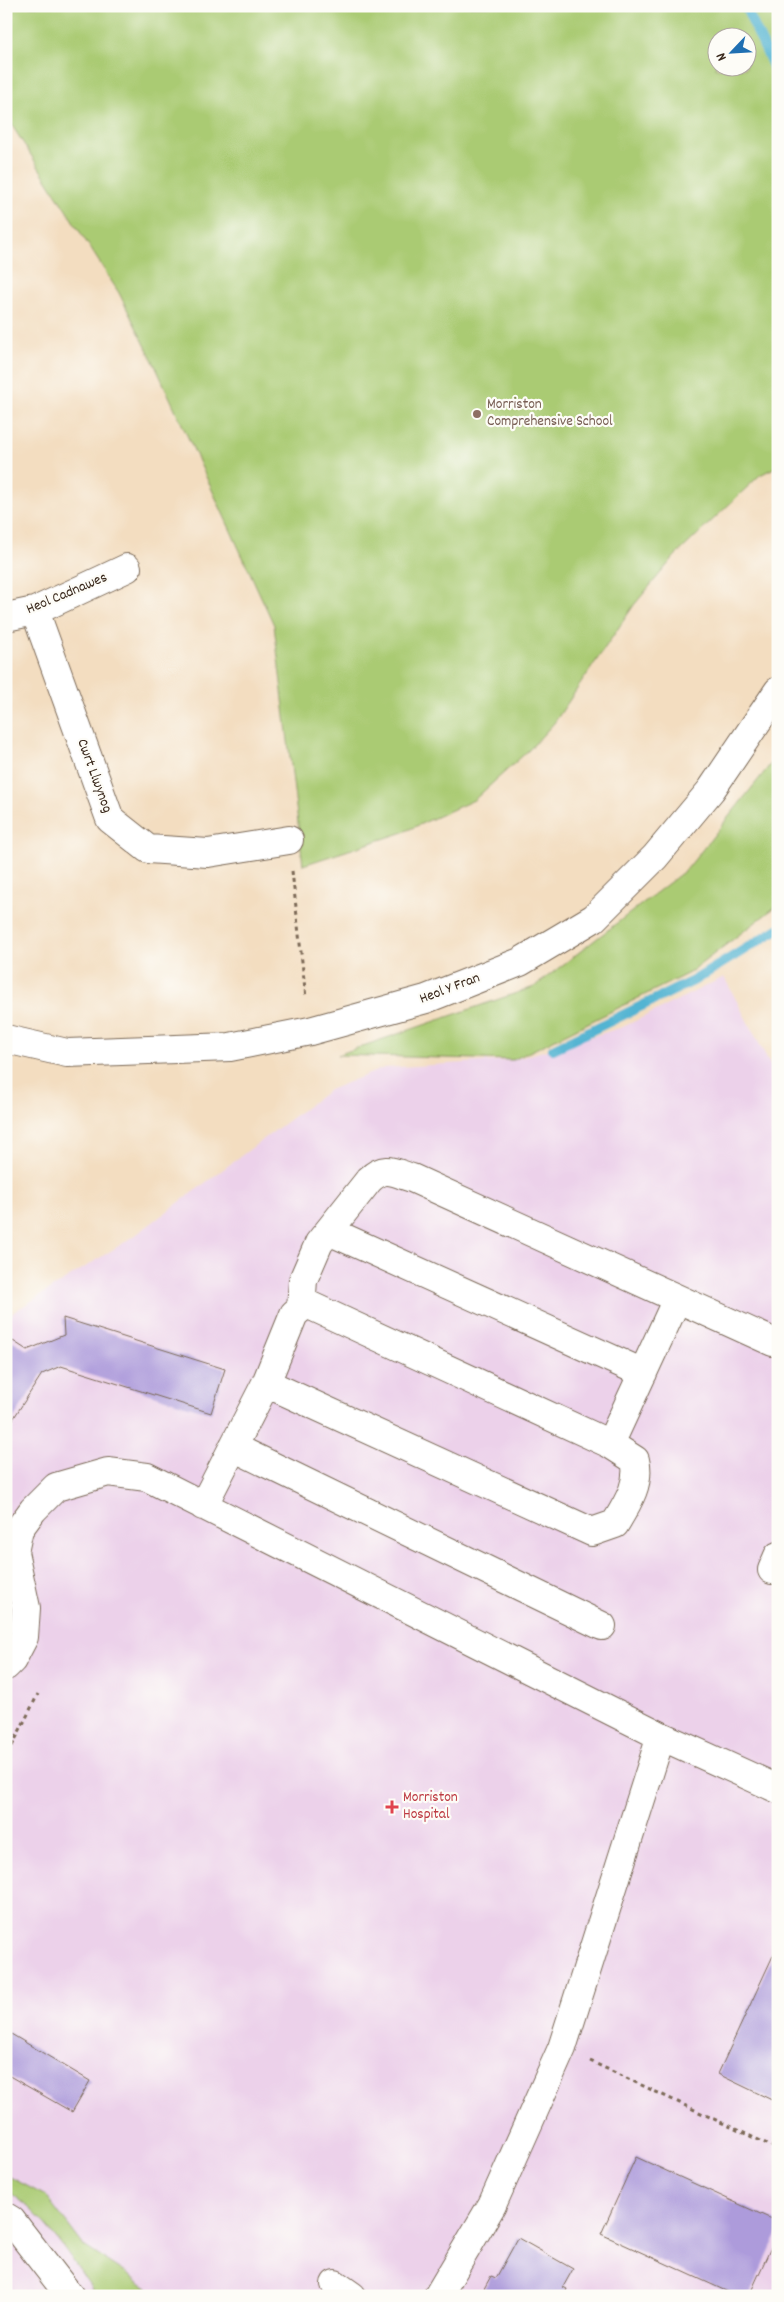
<svg xmlns="http://www.w3.org/2000/svg" width="784" height="2302" font-family="Dekko,sans-serif">
	<style>
		.built { fill: #ecd1ea }
		.green { fill: #aacb73; stroke: #727a48; fill-rule: evenodd }
		.lines { fill: none; stroke-linecap: round; stroke-linejoin: round }
		.stream { stroke: #53b4d2; stroke-width: 10 }
		.building { fill: #ad9bdb }
		.minor-casing { stroke: #7b6957; stroke-width: 30 }
		.path { stroke: #7b6957; stroke-width: 3; stroke-dasharray: 4 4; stroke-linecap: butt }
		.minor { stroke: #fff; stroke-width: 28 }
		.education-dot { fill: #8d6e63; stroke: #fdfcf7; stroke-width: 2 }
		.health-dot { fill: #e0444e; stroke: #fdfcf7; stroke-width: 2 }
		.labels { text-anchor: middle; dominant-baseline: central; stroke-width: 4.5; stroke-linejoin: round; paint-order: stroke }
		.education-label { font-size: 15px; fill: #785e54; stroke: #fdfcf7; text-anchor: start }
		.street-label { font-size: 15px; fill: #3b2a1e; stroke: #fdfcf7 }
		.health-label { font-size: 15px; fill: #be3a42; stroke: #fdfcf7; text-anchor: start }
	</style>
	<rect width="100%" height="100%" fill="#fdfcf7"/>
	<filter id="ink" filterUnits="userSpaceOnUse"><feTurbulence type="fractalNoise" baseFrequency=".02" numOctaves="2"/><feDisplacementMap in="SourceGraphic" scale="10" xChannelSelector="R" yChannelSelector="G"/><feConvolveMatrix kernelMatrix="1 2 1 2 8 2 1 2 1" color-interpolation-filters="sRGB"/></filter>
	<filter id="wash" filterUnits="userSpaceOnUse"><feTurbulence type="fractalNoise" baseFrequency=".0096" numOctaves="4" result="noise"/><feDisplacementMap in="SourceGraphic" scale="20" xChannelSelector="R" yChannelSelector="G"/><feGaussianBlur stdDeviation="1.12" result="paint"/><feColorMatrix in="noise" values="0 0 0 0 0 0 0 0 0 0 0 0 0 0 0 0 0 1.4 0 .05"/><feComposite in="paint" operator="in"/></filter>
	<g filter="url(#wash)">
		<rect width="100%" height="100%" fill="#f3ddc0"/>
		<path class="built" d="M 724,977 L 778,1079 L 778,2296 L 6,2296 L 6,1317 L 133,1237 L 329,1090 L 384,1068 L 513,1060 L 623,1027 Z"/>
		<path class="green" d="M 6,6 L 778,6 L 778,466 L 760,475 L 674,557 L 634,605 L 554,723 L 530,749 L 474,800 L 401,833 L 303,865 L 274,625 L 153,361 L 119,293 L 6,116 ZM 716,38 L 746,38 L 746,68 L 716,68 Z
			M 778,755 L 778,905 L 689,973 L 513,1060 L 337,1055 L 534,987 L 687,869 Z
			M 6,2175 L 46,2196 L 84,2246 L 160,2296 L 97,2296 C 71,2258 45,2215 6,2190 Z"/>
		<g class="lines">
			<path class="stream" d="M 745,6 L 778,77
				M 553,1049 L 693,981 L 778,929"/>
		</g>
		<g id="blocks">
			<path class="building" d="M 63,1318 L 225,1369 L 211,1413 L 61,1366 L 42,1374 L 6,1430 L 6,1351 L 13,1341 L 27,1350 L 64,1335 Z
				M 778,1945 L 778,2103 L 718,2074 Z
				M 6,2031 L 90,2081 L 72,2112 L 6,2074 Z
				M 636,2157 L 778,2222 L 778,2232 L 749,2296 L 737,2296 L 601,2234 Z
				M 518,2238 L 573,2269 L 563,2287 L 567,2289 L 564,2296 L 480,2296 L 491,2276 L 496,2278 Z"/>
		</g>
	</g>
	<g filter="url(#ink)">
		<use href="#blocks" fill-opacity="0" stroke="#7b6957" stroke-width="1"/>
		<g class="lines">
			<g class="minor-casing">
				<path id="minor" d="M 35,611 L 110,819 L 148,849 L 208,853 L 289,840
					M 6,617 L 35,611 L 127,568
					M 6,1039 L 67,1053 L 230,1047 L 310,1031 L 426,999 L 520,962 L 594,918 L 655,857 L 711,790 L 778,691
					M 329,1231 L 643,1373
					M 301,1308 L 303,1280 L 319,1243 L 369,1180 C 385,1165 393,1172 412,1178 L 773,1342
					M 610,1444 L 677,1299
					M 233,1447 L 602,1626
					M 203,1506 L 266,1383 L 294,1314 L 301,1308 L 309,1305 L 610,1444 L 635,1460 C 641,1483 627,1504 615,1524 L 592,1532 L 266,1383
					M 772,1570 L 778,1556
					M 6,1666 L 12,1660 L 24,1637 L 26,1608 L 14,1552 L 19,1529 L 33,1510 L 56,1487 L 108,1472 L 147,1477 L 661,1736 L 778,1789
					M 6,2217 L 11,2220 L 70,2296
					M 335,2284 L 352,2296
					M 438,2296 L 492,2205 L 562,2048 L 661,1736"/>
			</g>
			<path class="path" d="M 292,871 L 306,998
				M 12,1746 L 38,1694
				M 590,2061 L 778,2149"/>
			<use href="#minor" class="minor"/>
		</g>
	</g>
	<circle class="education-dot" cx="477" cy="414" r="5"/>
	<path class="health-dot" d="M389.5 1799.5h5v5h5v5h-5v5h-5v-5h-5v-5h5z"/>
	<g class="labels">
		<g class="education-label">
			<text x="487" y="405">Morriston<tspan x="487" dy="17">Comprehensive School</tspan></text>
		</g>
		<g class="street-label">
			<text transform="translate(67 594) rotate(-23)">Heol Cadnawes</text>
			<text transform="translate(94 776) rotate(70)">Cwrt Llwynog</text>
			<text transform="translate(450 989) rotate(-21)">Heol Y Fran</text>
		</g>
		<g class="health-label">
			<text x="403" y="1798">Morriston<tspan x="403" dy="17">Hospital</tspan></text>
		</g>
	</g>
	<rect width="784" height="2302" fill="none" stroke="#fdfcf7" stroke-width="25"/>
	<g transform="translate(732 52) rotate(245)"><circle r="24" fill="#fdfcf7" stroke="#afa8a0"/>
	<path d="M0-4L9 19L0 12L-9 19Z" fill="#1f6fb2"/>
	<text y="-8" font-size="14" font-weight="bold" text-anchor="middle" fill="#3b2a1e">N</text>
	</g>
</svg>
